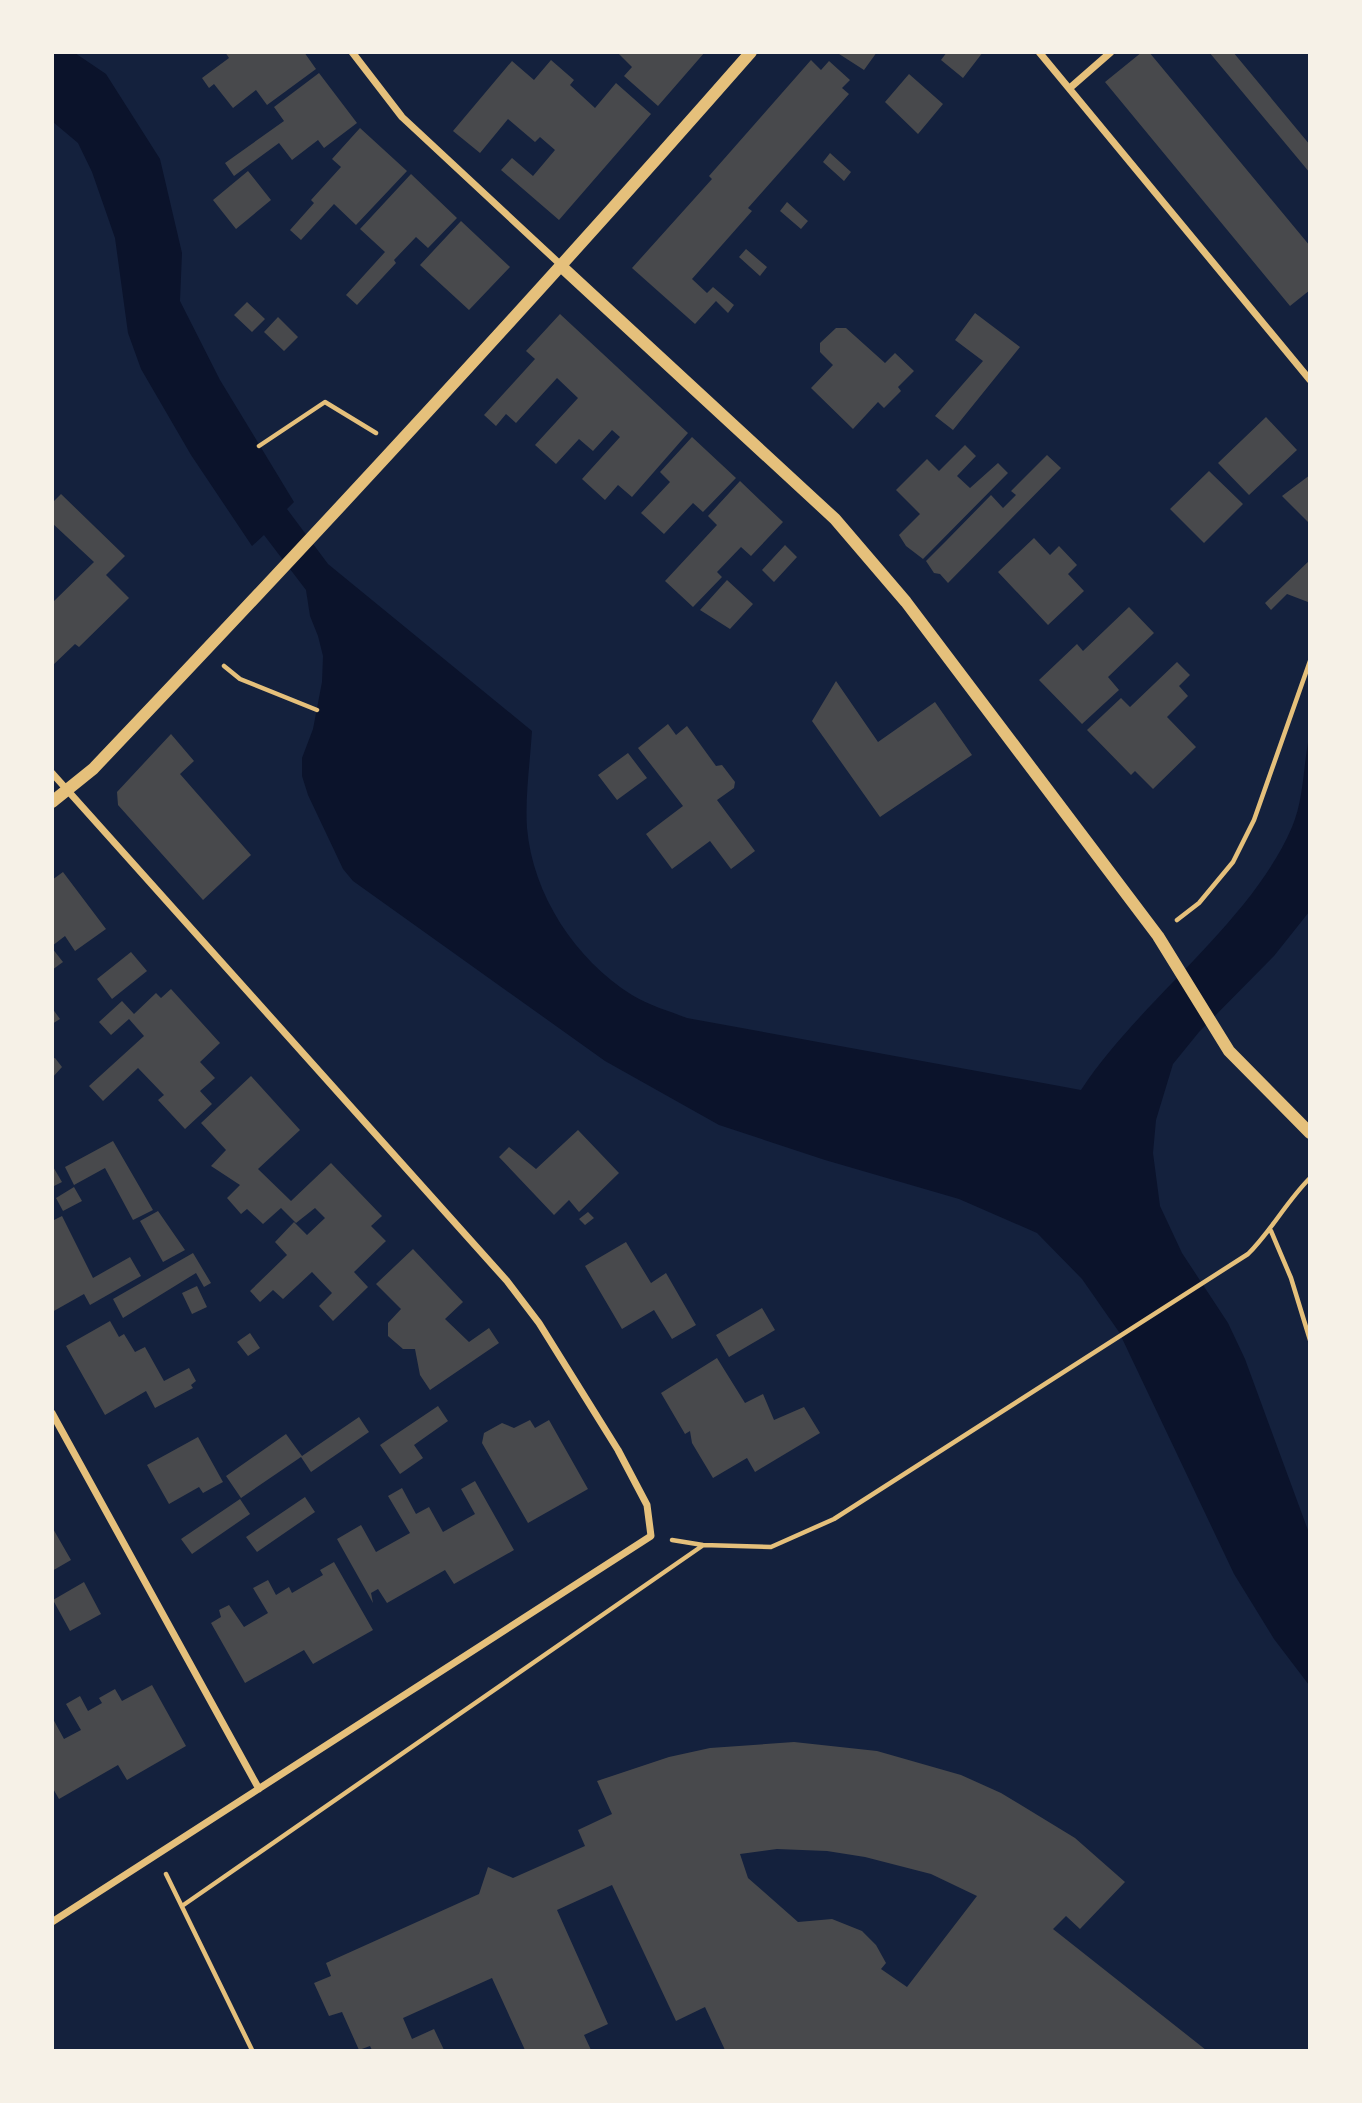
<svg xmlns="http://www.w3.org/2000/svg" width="1362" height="2103" font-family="'Sofia Sans Condensed',sans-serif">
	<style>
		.water { fill: #0b132b }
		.building { fill: #48494c; fill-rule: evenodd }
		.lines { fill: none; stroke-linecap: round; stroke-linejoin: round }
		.path { stroke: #e5c07b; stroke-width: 4.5 }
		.minor { stroke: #e5c07b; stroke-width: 7 }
		.tertiary { stroke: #e5c07b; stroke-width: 12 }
	</style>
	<rect width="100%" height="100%" fill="#14213d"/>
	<path class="water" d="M 52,53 L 75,53 L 106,74 L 160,159 L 182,253 L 180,301 L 220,380 L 294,502 L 287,509 L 328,564 L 532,731 C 530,763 525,796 527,828 C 533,895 575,959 632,995 C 648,1005 669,1011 687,1018 L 1081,1090 C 1140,1000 1251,923 1292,827 C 1304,799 1303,767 1309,737 L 1309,912 L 1274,956 L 1199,1032 L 1173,1064 L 1156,1120 L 1153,1153 L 1160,1206 L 1182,1253 L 1228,1323 L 1245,1359 L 1309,1533 L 1309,1685 L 1274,1639 L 1234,1574 L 1119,1332 L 1082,1279 L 1037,1233 L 959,1199 L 825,1160 L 719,1125 L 605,1061 L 353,881 L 343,869 L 308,795 L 302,776 L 302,758 L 313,729 L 322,682 L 323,656 L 318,636 L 310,616 L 306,590 L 264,535 L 252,546 L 191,455 L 141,369 L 128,333 L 115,238 L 92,172 L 78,143 L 53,122 Z"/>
	<path class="building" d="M 225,52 L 304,52 L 316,69 L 267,105 L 256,90 L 233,108 L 214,84 L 209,88 L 202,78 L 229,58 Z
		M 617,52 L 705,52 L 658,106 L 624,76 L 632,67 Z
		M 836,52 L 877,52 L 864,70 Z
		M 947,52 L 983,52 L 963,78 L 941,60 Z
		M 1142,52 L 1149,52 L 1310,246 L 1310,290 L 1290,306 L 1105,82 Z
		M 1209,52 L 1233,52 L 1310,145 L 1310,173 Z
		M 551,60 L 574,80 L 570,85 L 595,108 L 616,83 L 651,114 L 559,220 L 501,170 L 512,158 L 533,176 L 555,150 L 540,137 L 535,142 L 508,119 L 480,153 L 453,131 L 512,61 L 534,80 Z
		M 811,60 L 821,70 L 829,61 L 850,80 L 842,88 L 849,94 L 748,208 L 752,211 L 692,279 L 707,293 L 713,287 L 734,305 L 728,313 L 716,301 L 695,324 L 632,268 L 712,179 L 709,176 Z
		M 319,73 L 357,123 L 324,148 L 318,140 L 292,160 L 279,143 L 234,176 L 225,163 L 284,121 L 274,107 Z
		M 909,74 L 943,104 L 918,134 L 885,102 Z
		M 360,128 L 407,171 L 356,225 L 334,204 L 301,240 L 290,230 L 314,203 L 311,200 L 341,167 L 332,159 Z
		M 830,153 L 851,172 L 844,181 L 823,162 Z
		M 248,171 L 271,200 L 236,229 L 213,200 Z
		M 411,174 L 457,218 L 428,248 L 416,237 L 394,260 L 396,263 L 357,305 L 346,295 L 385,252 L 360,229 Z
		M 787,202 L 808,221 L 801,229 L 780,211 Z
		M 461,221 L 510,267 L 469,310 L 420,265 Z
		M 746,249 L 767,267 L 760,276 L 739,257 Z
		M 247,302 L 265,319 L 252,332 L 234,315 Z
		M 975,313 L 1020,347 L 953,430 L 935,416 L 983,361 L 955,340 Z
		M 560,314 L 688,433 L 632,497 L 618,485 L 605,500 L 582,479 L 620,437 L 612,430 L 593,451 L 579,439 L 556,464 L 535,445 L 578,398 L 557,378 L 516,423 L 506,414 L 496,426 L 484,415 L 535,359 L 526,351 Z
		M 278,317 L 298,337 L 284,351 L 264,332 Z
		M 836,328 L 846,328 L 885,363 L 895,353 L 914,371 L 898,387 L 901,391 L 884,408 L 878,402 L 853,429 L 811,388 L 833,365 L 820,352 L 820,343 Z
		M 1266,417 L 1297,450 L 1249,495 L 1218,463 Z
		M 692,437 L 736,478 L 703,512 L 693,503 L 664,534 L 641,513 L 670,482 L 660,472 Z
		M 965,445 L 976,456 L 957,476 L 970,488 L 998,463 L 1008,473 L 923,559 L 906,546 L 899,535 L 920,514 L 896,490 L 927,459 L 939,471 Z
		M 1047,455 L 1061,468 L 948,583 L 940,574 L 934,573 L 926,561 L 946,541 L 991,495 L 1003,508 L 1016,495 L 1011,491 Z
		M 1209,471 L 1243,504 L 1204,543 L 1170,509 Z
		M 1310,475 L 1310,524 L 1282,496 Z
		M 740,481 L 783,522 L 751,556 L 741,547 L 717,572 L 722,577 L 693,607 L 665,581 L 717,525 L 708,516 Z
		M 61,494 L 125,556 L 106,575 L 129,598 L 79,647 L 75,644 L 52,666 L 52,603 L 94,562 L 52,523 L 52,503 Z
		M 1034,538 L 1050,555 L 1059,546 L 1077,565 L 1068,574 L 1084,591 L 1048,625 L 998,572 Z
		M 785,545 L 797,557 L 774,582 L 762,570 Z
		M 1310,560 L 1308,602 L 1287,594 L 1271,610 L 1265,603 Z
		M 727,580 L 753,604 L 730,629 L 700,610 Z
		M 1129,607 L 1154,633 L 1108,677 L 1119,690 L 1082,724 L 1039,680 L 1077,644 L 1083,651 Z
		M 1177,662 L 1190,675 L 1179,686 L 1188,696 L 1167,717 L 1196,747 L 1153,789 L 1135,771 L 1131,775 L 1087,730 L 1121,698 L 1130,707 Z
		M 836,681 L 878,742 L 935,702 L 972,755 L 880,817 L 812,721 Z
		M 668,724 L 676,735 L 687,726 L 716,766 L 722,765 L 735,782 L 734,788 L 717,800 L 755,851 L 731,869 L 710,841 L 672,869 L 646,834 L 683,806 L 638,748 Z
		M 171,734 L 194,761 L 180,774 L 251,855 L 203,900 L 118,805 L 117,792 Z
		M 628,753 L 647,778 L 617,800 L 598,775 Z
		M 63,872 L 106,929 L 75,951 L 65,936 L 52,946 L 52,880 Z
		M 52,948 L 63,962 L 52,970 Z
		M 131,952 L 147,971 L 112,999 L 97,979 Z
		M 171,989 L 220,1043 L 200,1062 L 215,1078 L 200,1091 L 212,1104 L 185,1129 L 158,1100 L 164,1095 L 138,1068 L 103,1101 L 89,1086 L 144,1036 L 129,1019 L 111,1035 L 99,1022 L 122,1001 L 134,1014 L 156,993 L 161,998 Z
		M 52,1008 L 60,1019 L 52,1024 Z
		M 55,1058 L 62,1067 L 52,1078 L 52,1059 Z
		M 251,1076 L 300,1130 L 258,1169 L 291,1201 L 331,1163 L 382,1216 L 371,1226 L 386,1241 L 354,1272 L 368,1287 L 333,1321 L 319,1306 L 332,1293 L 312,1272 L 283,1299 L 273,1290 L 260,1302 L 250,1291 L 287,1255 L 275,1242 L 294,1222 L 307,1235 L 325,1218 L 315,1208 L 296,1223 L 281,1208 L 263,1224 L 247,1209 L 241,1214 L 227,1198 L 240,1185 L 211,1166 L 226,1150 L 201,1123 Z
		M 578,1130 L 619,1173 L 579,1212 L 569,1200 L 554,1215 L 499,1157 L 509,1147 L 536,1169 Z
		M 113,1141 L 153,1210 L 133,1220 L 105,1168 L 74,1185 L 65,1167 Z
		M 52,1165 L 62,1182 L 52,1187 Z
		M 74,1187 L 82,1201 L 63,1211 L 56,1198 Z
		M 158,1211 L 185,1250 L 163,1262 L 140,1221 Z
		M 588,1212 L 594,1218 L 585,1225 L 579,1219 Z
		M 62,1216 L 93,1278 L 130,1257 L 141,1276 L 90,1305 L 84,1294 L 52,1312 L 52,1221 Z
		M 626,1242 L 651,1283 L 666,1273 L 696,1325 L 672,1339 L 654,1310 L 622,1329 L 585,1266 Z
		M 413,1249 L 463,1302 L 445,1319 L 469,1342 L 489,1328 L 499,1343 L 430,1390 L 420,1375 L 415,1349 L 403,1349 L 388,1336 L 388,1323 L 401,1309 L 376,1284 Z
		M 193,1253 L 211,1283 L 204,1287 L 196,1273 L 123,1318 L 113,1299 Z
		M 197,1286 L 207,1307 L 192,1314 L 182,1293 Z
		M 762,1308 L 775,1330 L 729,1357 L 716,1335 Z
		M 110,1321 L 119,1337 L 124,1334 L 135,1352 L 145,1347 L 164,1381 L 189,1368 L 196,1381 L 191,1385 L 193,1388 L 155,1408 L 146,1391 L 105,1415 L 66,1346 Z
		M 250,1333 L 260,1348 L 248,1356 L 237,1342 Z
		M 717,1358 L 745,1403 L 763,1394 L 774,1420 L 804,1407 L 820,1433 L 755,1472 L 747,1458 L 713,1478 L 692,1443 L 690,1431 L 685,1434 L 661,1393 Z
		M 438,1406 L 448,1421 L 414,1445 L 423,1458 L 400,1474 L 380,1445 Z
		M 359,1417 L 369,1432 L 311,1472 L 301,1457 L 241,1498 L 226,1476 L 286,1434 L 302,1456 Z
		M 530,1420 L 535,1428 L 549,1420 L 588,1489 L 528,1523 L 482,1443 L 484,1433 L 502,1423 L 514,1428 Z
		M 198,1437 L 223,1482 L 203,1493 L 199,1487 L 169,1504 L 147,1465 Z
		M 475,1481 L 514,1550 L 454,1584 L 445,1570 L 387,1603 L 378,1589 L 371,1593 L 373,1603 L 337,1539 L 361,1525 L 376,1552 L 410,1533 L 388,1496 L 402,1488 L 416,1514 L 429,1507 L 443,1532 L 475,1514 L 461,1489 Z
		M 305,1497 L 315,1512 L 257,1552 L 246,1537 Z
		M 240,1499 L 250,1514 L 192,1554 L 181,1539 Z
		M 52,1527 L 71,1560 L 52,1571 Z
		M 334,1562 L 373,1630 L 313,1664 L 304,1650 L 245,1683 L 211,1623 L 221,1617 L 219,1610 L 229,1605 L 244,1627 L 268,1613 L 253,1588 L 268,1580 L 276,1595 L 289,1587 L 292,1593 L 323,1575 L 320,1570 Z
		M 84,1582 L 101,1614 L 70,1631 L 53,1600 Z
		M 152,1685 L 186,1746 L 127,1780 L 118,1765 L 59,1799 L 52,1787 L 52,1717 L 64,1739 L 81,1730 L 66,1704 L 80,1696 L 88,1711 L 102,1703 L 99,1698 L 115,1689 L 122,1701 Z
		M 794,1742 L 877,1751 L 961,1775 L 1001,1793 L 1075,1838 L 1125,1882 L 1080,1929 L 1066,1916 L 1053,1929 L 1206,2050 L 725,2050 L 705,2007 L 676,2021 L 612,1885 L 557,1910 L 608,2024 L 584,2035 L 591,2050 L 525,2050 L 492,1978 L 403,2018 L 412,2039 L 434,2029 L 444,2050 L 372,2050 L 370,2046 L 359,2050 L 342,2012 L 329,2016 L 314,1983 L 331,1976 L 326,1963 L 479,1894 L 488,1867 L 513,1878 L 585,1846 L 578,1830 L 612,1814 L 597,1781 L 669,1757 L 710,1748 ZM 777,1849 L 827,1851 L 865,1857 L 931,1874 L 977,1896 L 907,1987 L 881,1969 L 886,1963 L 876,1945 L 862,1931 L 832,1919 L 798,1922 L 748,1878 L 740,1854 Z"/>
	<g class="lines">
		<path class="path" d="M 259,446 L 325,402 L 376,433
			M 224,666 L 240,679 L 317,710
			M 1177,920 L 1199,903 L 1233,862 L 1254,820 L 1310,661
			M 1271,1231 L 1291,1278 L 1310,1340
			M 672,1540 L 703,1545 L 771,1547 L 834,1519 L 1248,1254 C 1272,1230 1286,1202 1310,1178
			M 166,1874 L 252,2050
			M 182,1906 L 702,1546"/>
		<path class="minor" d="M 352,52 L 402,117 L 562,266
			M 1039,52 L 1310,380
			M 1071,87 L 1111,52
			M 52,773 L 507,1281 L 539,1323 L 618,1450 L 647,1505 L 651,1536 L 52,1922
			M 52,1413 L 259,1789"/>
		<path class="tertiary" d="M 562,267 L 835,519 L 906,602 L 1158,936 L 1229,1051 L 1310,1133
			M 52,802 L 93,769 C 317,534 537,296 751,52"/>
	</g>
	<rect width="1362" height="2103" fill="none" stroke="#f6f1e7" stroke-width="108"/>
</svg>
